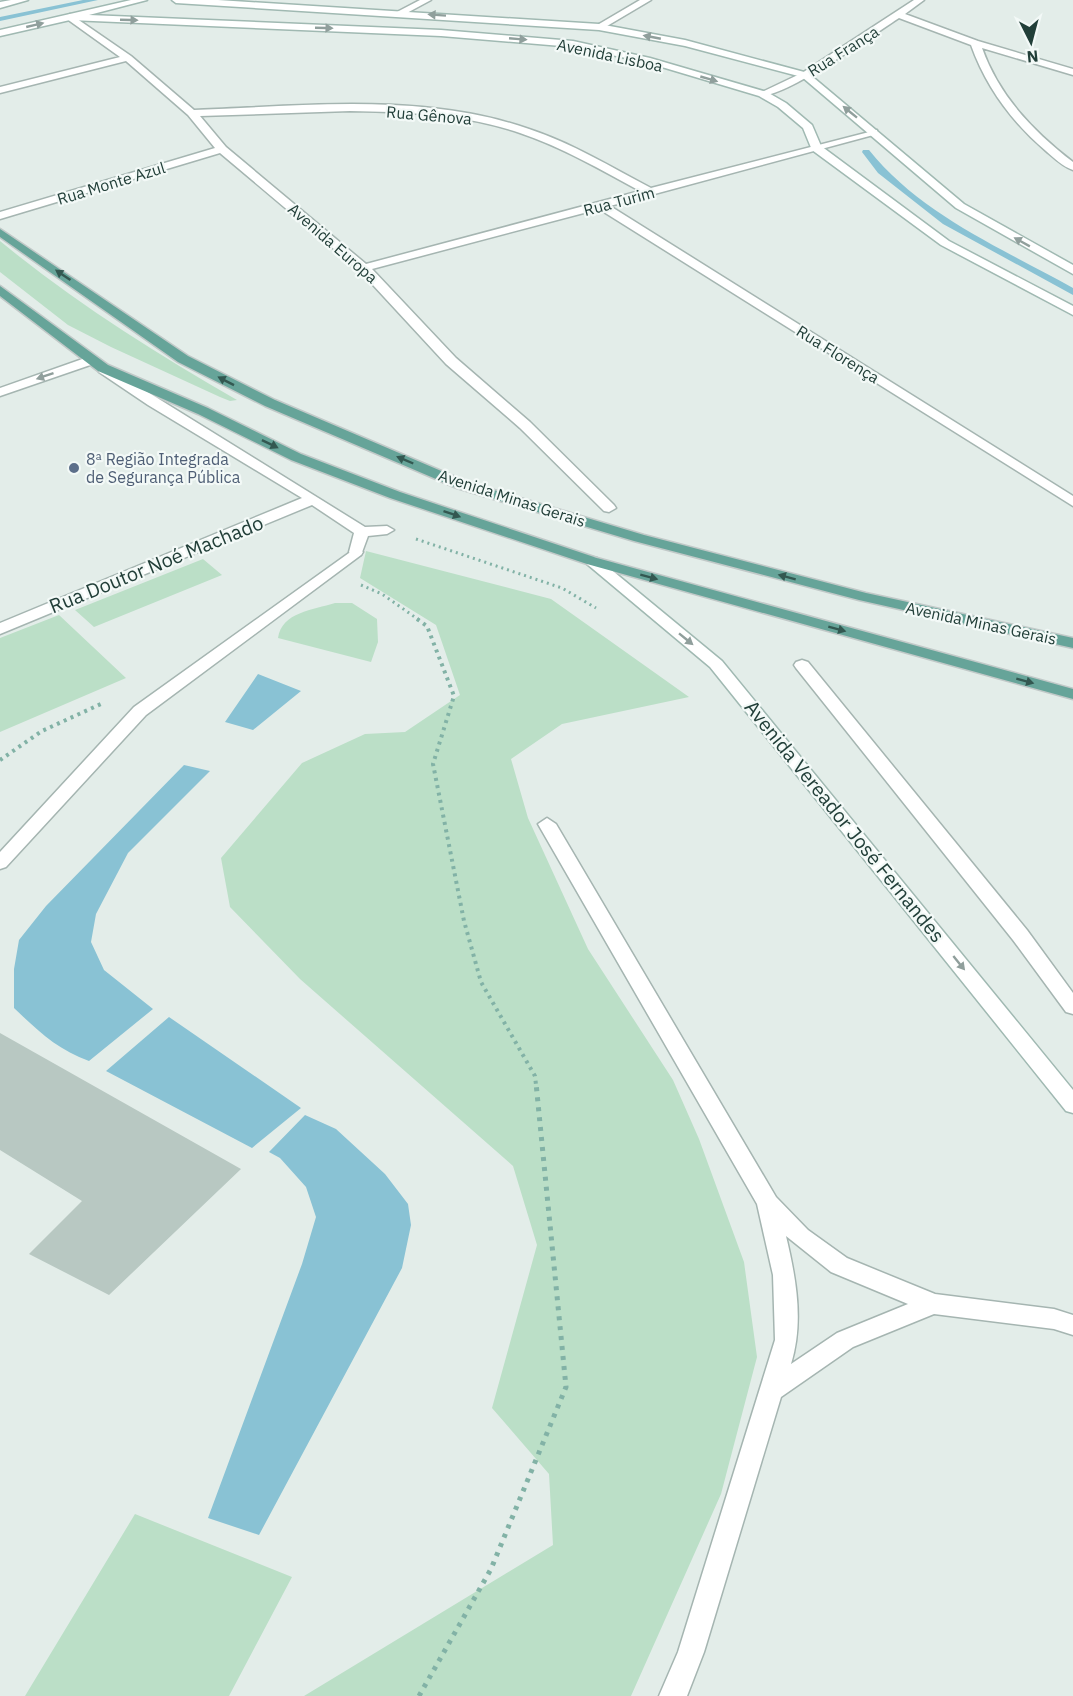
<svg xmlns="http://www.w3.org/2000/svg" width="1073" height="1696" font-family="'IBM Plex Sans',sans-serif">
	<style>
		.green { fill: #bbdfc7 }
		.water { fill: #89c2d4 }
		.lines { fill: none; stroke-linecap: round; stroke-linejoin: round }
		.stream { fill: #89c2d4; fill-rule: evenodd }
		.building { fill: #b8c8c2 }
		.lane-casing { stroke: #a5b5b1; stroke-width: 3 }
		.street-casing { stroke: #a5b5b1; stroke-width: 3 }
		.secondary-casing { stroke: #a0b9b2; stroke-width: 3 }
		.primary-casing { stroke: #c1c9c8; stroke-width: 3 }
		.path-far2 { stroke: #82b2a6; stroke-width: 3; stroke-dasharray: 2 4; stroke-linecap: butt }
		.path-far1 { stroke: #82b2a6; stroke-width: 4; stroke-dasharray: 3 4.5; stroke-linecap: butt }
		.path { stroke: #82b2a6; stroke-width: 5; stroke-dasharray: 4 6; stroke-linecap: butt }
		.lane { fill: #fff; fill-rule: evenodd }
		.street { fill: #fff; fill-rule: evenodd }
		.secondary { fill: #fff; fill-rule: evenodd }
		.primary { fill: #66a499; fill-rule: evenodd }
		.oneway { fill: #909f9c }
		.oneway2 { fill: #335851 }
		.service-dot { fill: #5c6f8a; stroke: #f3f9f7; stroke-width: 2 }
		.labels { text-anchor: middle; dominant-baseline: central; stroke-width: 4.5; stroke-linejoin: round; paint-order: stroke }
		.far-street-label { font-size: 16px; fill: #223f39; stroke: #f3f9f7 }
		.far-service-label { font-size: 16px; fill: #4e5e75; stroke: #f3f9f7; text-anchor: start }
		.street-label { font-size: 20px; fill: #223f39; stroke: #f3f9f7 }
	</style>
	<rect width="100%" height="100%" fill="#e3ede9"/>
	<path class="green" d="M 0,241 C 74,302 154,352 237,400 L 230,401 L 220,397 L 111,347 L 68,325 L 0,272 Z
		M 366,551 L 551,599 L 689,697 L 562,724 L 511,759 L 528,818 L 588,949 L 673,1080 L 699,1139 L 744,1262 L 757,1357 L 721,1494 L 631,1696 L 304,1696 L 553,1545 L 549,1474 L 492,1408 L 537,1245 L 513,1166 L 300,979 L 230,907 L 221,858 L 302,763 L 365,734 L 405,732 L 460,695 L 436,625 L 360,578 Z
		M 203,559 L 222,575 L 94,627 L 75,610 Z
		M 335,603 L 352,603 L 377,619 L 378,642 L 371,662 L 278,638 C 282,612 313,610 335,603 Z
		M 59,615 L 126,678 L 0,732 L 0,638 Z
		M 135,1514 L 292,1577 L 229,1696 L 25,1696 Z"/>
	<path class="water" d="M 258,674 L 301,691 L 253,730 L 225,722 Z
		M 184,765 L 210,771 L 128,853 L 96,914 L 91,942 L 104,970 L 153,1009 L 89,1061 C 58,1050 38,1031 14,1008 L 14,969 L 19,940 L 46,906 Z
		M 169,1017 L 301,1108 L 252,1148 L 106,1071 Z
		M 305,1115 L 336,1129 L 385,1174 L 408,1204 L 411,1225 L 402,1268 L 259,1535 L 208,1518 L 302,1264 L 316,1217 L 306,1187 L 280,1158 L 269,1152 Z"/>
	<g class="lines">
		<path class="stream" d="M 83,0 L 98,0 L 0,21 L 0,17 Z
			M 863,150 L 869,150 C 920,214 1003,249 1073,288 L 1073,295 L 943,224 L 878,173 L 862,152 Z"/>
	</g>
	<path class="building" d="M 0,1033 L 241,1169 L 109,1295 L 29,1254 L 82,1201 L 0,1150 Z"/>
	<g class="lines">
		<g class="lane-casing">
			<path id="lane" d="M 356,548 L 363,552 L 361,555 L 146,715 L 6,867 L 0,869 L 0,852 L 134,707 Z
				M 547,818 L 556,824 L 776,1197 L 808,1230 L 847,1258 L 935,1294 L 1054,1309 L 1073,1315 L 1073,1335 L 1054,1329 L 934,1314 L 853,1347 L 781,1397 L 704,1652 L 687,1696 L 659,1696 L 678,1652 L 775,1340 L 773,1275 L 757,1204 L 538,824 ZM 786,1236 L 831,1272 L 908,1304 L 837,1333 L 791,1364 C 804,1322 796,1278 786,1236 Z"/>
		</g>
		<g class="street-casing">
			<path id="street" d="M 420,0 L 431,0 L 405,14 L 397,12 Z
				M 640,0 L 651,0 L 602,29 L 594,27 Z
				M 914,0 L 924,0 L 905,14 L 978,41 L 1073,69 L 1073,75 L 982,48 C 999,96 1033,131 1073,162 L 1073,170 C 1063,167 1054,158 1046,151 C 1012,122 986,87 971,45 L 899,18 C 879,31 774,106 758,94 L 802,73 Z
				M 70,14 L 131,56 L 194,110 C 304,106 423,92 529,129 C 572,143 611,167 651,188 L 877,130 L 877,134 L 610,206 L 1073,496 L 1073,506 L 599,209 L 372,269 L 456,358 L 530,422 L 614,505 L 616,508 L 609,512 L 604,511 L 520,428 L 446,364 L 360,271 L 220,153 L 0,219 L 0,212 L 215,148 L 188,115 L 126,61 L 0,93 L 0,87 L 120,57 L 67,19 L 65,17 ZM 350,111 C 407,112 465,114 520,133 C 562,147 601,170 640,191 L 366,264 L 226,147 L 200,116 Z
				M 91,356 L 97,360 L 96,363 L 0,396 L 0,388 Z
				M 104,365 L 365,527 L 387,526 L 394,530 L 387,534 L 368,536 L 361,555 L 351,555 L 349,552 L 354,533 L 312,505 L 0,634 L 0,623 L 302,498 L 148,405 L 99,372 L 99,366 Z
				M 802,660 L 808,662 L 1027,930 L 1073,993 L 1073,1014 L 1066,1012 L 1013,940 L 796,668 L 794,665 L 796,662 Z"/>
		</g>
		<g class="secondary-casing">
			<path id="secondary" d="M 11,0 L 28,0 L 0,8 L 0,2 Z
				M 131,0 L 147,0 L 89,15 L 441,30 L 573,41 L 650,58 L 767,92 L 786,103 L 812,125 L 821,146 L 949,241 L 1073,306 L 1073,315 L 941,245 L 812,150 L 803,128 L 778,107 L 759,96 L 645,62 L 573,47 L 441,36 L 70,20 L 0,36 L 0,30 Z
				M 172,0 L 218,0 L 599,24 L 685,40 L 808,73 L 964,204 L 1073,265 L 1073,274 L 956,208 L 802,77 L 685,46 L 599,30 L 176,3 Z
				M 592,557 L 597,558 L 722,661 L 1073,1090 L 1073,1113 L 1066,1111 L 710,667 L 587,564 L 585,561 Z"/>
		</g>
		<g class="primary-casing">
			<path id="primary" d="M 0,229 L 188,356 L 275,400 L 467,482 L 644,535 L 866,593 L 1073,638 L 1073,648 L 859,600 L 634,541 L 457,488 L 265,406 L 178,362 L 0,237 Z
				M 0,286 L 108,365 L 208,408 L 301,454 L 400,492 L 597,558 L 1073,689 L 1073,699 L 587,564 L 390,498 L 291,460 L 198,414 L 98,371 L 0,296 Z"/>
		</g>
		<path class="path-far2" d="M 416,539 L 562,588 L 596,608
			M 361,585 L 382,594 L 419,620"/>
		<path class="path-far1" d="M 417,619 L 427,626 L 454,696 L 433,764 L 464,921 L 481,982 L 535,1076 L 536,1085
			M 0,760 L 42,731 L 101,704"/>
		<path class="path" d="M 419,1696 L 491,1569 L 566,1387 L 536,1083"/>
		<use href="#lane" class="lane"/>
		<use href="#street" class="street"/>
		<use href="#secondary" class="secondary"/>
		<use href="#primary" class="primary"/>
	</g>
	<defs><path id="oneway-solid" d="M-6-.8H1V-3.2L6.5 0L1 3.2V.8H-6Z" transform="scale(1.5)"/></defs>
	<g class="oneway">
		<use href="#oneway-solid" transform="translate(437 15) rotate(-176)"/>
		<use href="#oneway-solid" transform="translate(129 20) rotate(2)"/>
		<use href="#oneway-solid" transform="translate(35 25) rotate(-13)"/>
		<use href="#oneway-solid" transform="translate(324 28) rotate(2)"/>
		<use href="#oneway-solid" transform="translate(652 37) rotate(-169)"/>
		<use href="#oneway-solid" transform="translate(518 39) rotate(5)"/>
		<use href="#oneway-solid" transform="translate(709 79) rotate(16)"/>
		<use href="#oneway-solid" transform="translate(850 112) rotate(-141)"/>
		<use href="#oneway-solid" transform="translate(1022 242) rotate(-151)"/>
		<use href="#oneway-solid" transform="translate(45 376) rotate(161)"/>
		<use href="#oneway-solid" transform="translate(686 639) rotate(39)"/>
		<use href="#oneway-solid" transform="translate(959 963) rotate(51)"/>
	</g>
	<g class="oneway2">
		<use href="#oneway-solid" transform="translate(63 275) rotate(-146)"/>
		<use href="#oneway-solid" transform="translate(226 381) rotate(-153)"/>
		<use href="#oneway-solid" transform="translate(270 444) rotate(26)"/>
		<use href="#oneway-solid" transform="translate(405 460) rotate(-157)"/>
		<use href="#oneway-solid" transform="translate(452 514) rotate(19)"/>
		<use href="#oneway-solid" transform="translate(649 577) rotate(15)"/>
		<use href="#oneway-solid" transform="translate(787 577) rotate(-165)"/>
		<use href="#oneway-solid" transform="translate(837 629) rotate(15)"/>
		<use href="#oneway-solid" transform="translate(1025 681) rotate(15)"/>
	</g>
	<circle class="service-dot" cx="74" cy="468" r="6"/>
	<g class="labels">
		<g class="far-street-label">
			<text transform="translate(843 51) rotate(-32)">Rua França</text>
			<text transform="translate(610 55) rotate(12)">Avenida Lisboa</text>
			<text transform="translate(429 115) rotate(5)">Rua Gênova</text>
			<text transform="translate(111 183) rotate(-17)">Rua Monte Azul</text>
			<text transform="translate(619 201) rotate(-15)">Rua Turim</text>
			<text transform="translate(333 243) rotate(41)">Avenida Europa</text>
			<text transform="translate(838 354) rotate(32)">Rua Florença</text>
			<text transform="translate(512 498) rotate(18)">Avenida Minas Gerais</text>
			<text transform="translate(981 623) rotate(12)">Avenida Minas Gerais</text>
		</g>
		<g class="far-service-label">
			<text x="86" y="459">8ª Região Integrada<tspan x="86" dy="18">de Segurança Pública</tspan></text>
		</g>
		<g class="street-label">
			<text transform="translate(156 564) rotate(-22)">Rua Doutor Noé Machado</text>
			<text transform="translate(845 821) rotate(51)">Avenida Vereador José Fernandes</text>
		</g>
	</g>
	<g transform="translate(1031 42) rotate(174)" stroke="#f3f9f7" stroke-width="4.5" paint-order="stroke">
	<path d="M0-4.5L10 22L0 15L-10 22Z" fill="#223f39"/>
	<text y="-9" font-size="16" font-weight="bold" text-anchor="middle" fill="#223f39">N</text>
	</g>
</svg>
